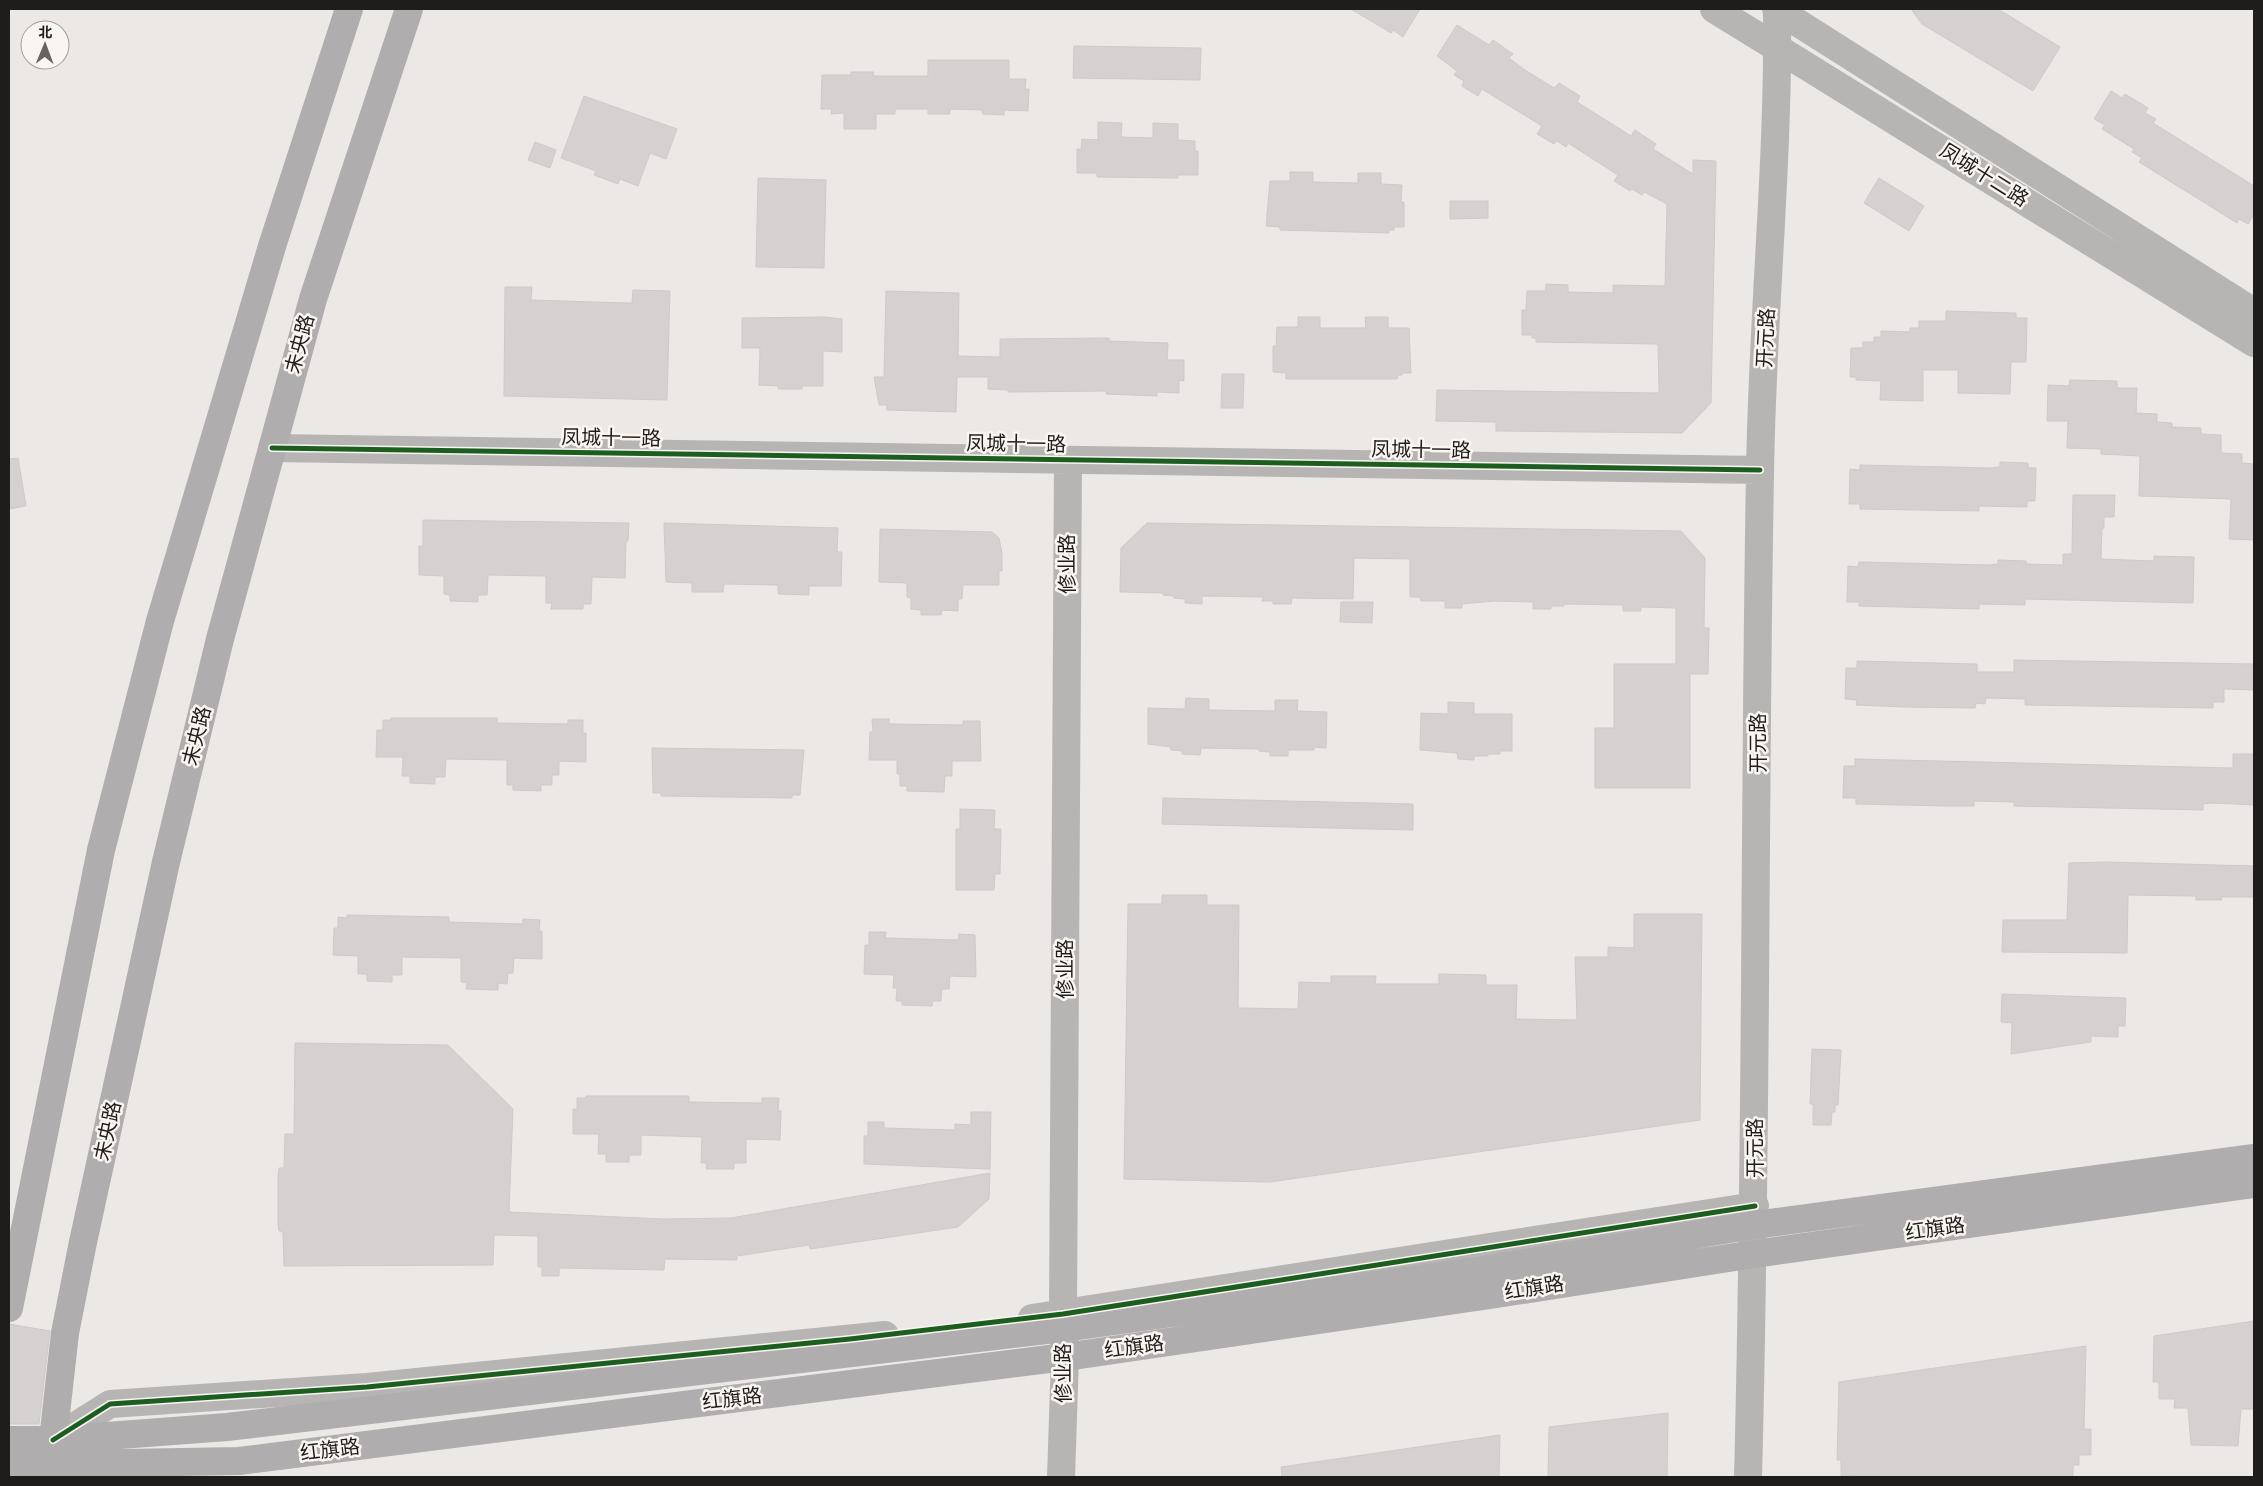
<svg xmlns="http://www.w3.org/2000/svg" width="2263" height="1486" font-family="Jost,'Noto Sans SC',sans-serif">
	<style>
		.building { fill: #d4d1d0; stroke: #cdcac9 }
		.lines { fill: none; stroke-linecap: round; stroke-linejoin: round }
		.minor { stroke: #b6b5b4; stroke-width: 28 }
		.major { stroke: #afadad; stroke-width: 28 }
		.cycleway-casing { stroke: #faf5f1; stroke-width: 8 }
		.cycleway { stroke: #1b5e20; stroke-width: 5 }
		.labels { text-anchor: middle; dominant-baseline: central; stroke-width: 5; stroke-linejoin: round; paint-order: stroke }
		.street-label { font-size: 20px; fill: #1f1d1b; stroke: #faf5f1 }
	</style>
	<rect width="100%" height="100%" fill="#ebe8e6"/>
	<path class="building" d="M 1351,9 L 1420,9 L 1403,37 L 1393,30 L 1391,33 Z
		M 1911,9 L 1998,9 L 2060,47 L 2033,91 L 1922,24 Z
		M 1457,25 L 1489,45 L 1493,40 L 1513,54 L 1509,58 L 1525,70 L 1554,88 L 1559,83 L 1580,96 L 1577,102 L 1631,136 L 1635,130 L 1656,144 L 1653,149 L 1693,174 L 1693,160 L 1716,161 L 1711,403 L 1682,433 L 1496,431 L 1496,422 L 1436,421 L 1437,390 L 1659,393 L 1658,344 L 1536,342 L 1536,338 L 1532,338 L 1532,335 L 1522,335 L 1522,310 L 1526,310 L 1527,291 L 1545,291 L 1546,284 L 1568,285 L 1568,292 L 1613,293 L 1613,285 L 1665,286 L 1667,204 L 1644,192 L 1642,195 L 1632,189 L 1630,191 L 1614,181 L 1618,175 L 1568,143 L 1566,147 L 1557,141 L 1554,144 L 1537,134 L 1542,126 L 1482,89 L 1478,96 L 1462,86 L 1464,81 L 1454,75 L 1457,71 L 1437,56 Z
		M 1074,46 L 1201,48 L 1200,80 L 1073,78 Z
		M 928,60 L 1009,60 L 1009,79 L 1026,79 L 1025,89 L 1029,89 L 1028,111 L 1004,110 L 1004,115 L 983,114 L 982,110 L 950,109 L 950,114 L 928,114 L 928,109 L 895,109 L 895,114 L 876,114 L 876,129 L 844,129 L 844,113 L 831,114 L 832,109 L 821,109 L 822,75 L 851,75 L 851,72 L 874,72 L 873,76 L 928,76 Z
		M 2111,91 L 2122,98 L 2125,94 L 2148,108 L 2145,113 L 2156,119 L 2153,123 L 2254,186 L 2254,215 L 2248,224 L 2239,219 L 2237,223 L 2139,162 L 2142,158 L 2132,152 L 2134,149 L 2102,129 L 2105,125 L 2094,119 Z
		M 584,96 L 677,129 L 666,159 L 650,153 L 638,186 L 620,179 L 618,184 L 594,175 L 596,171 L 561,158 Z
		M 1098,122 L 1122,123 L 1121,137 L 1153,138 L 1153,123 L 1178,124 L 1178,140 L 1195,141 L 1195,151 L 1198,151 L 1198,175 L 1178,175 L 1178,178 L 1097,177 L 1097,173 L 1077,173 L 1077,149 L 1081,149 L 1082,139 L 1098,140 Z
		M 535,142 L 556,150 L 550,168 L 528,160 Z
		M 1290,172 L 1313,172 L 1313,182 L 1358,183 L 1358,173 L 1381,173 L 1381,184 L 1402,185 L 1401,202 L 1404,202 L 1404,227 L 1394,227 L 1394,230 L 1389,230 L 1389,233 L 1280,230 L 1280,227 L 1266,226 L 1270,181 L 1290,181 Z
		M 758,178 L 826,180 L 824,268 L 756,267 Z
		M 1879,178 L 1924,206 L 1909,231 L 1864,203 Z
		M 1450,201 L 1488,201 L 1488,218 L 1450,219 Z
		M 505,287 L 532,287 L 531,300 L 626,303 L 632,303 L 633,290 L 670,291 L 667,400 L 504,396 Z
		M 886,291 L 959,293 L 958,356 L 1000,357 L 1000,339 L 1109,338 L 1109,341 L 1168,343 L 1167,360 L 1184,360 L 1184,381 L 1179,380 L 1179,393 L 1157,392 L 1157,396 L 1106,394 L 1107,391 L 1008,392 L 1008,390 L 988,389 L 988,377 L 957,377 L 956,412 L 887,410 L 887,405 L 879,405 L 874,377 L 884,377 Z
		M 1946,311 L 2016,313 L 2016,318 L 2027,318 L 2026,362 L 2011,362 L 2010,394 L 1958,393 L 1958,370 L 1923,370 L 1923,401 L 1880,400 L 1881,381 L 1856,380 L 1856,377 L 1850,377 L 1851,348 L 1863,348 L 1863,342 L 1874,342 L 1874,337 L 1881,337 L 1881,331 L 1910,332 L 1910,328 L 1919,328 L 1919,321 L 1946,321 Z
		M 825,317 L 842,319 L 842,352 L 823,351 L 823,386 L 802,386 L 802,389 L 778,389 L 778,386 L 759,385 L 760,348 L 742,348 L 742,318 Z
		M 1298,317 L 1320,317 L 1320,328 L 1366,328 L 1365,317 L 1388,317 L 1388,328 L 1409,328 L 1411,373 L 1402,373 L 1402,375 L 1398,375 L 1397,379 L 1286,379 L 1286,373 L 1273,372 L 1273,346 L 1276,346 L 1277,327 L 1298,327 Z
		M 1222,374 L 1244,374 L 1243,408 L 1221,408 Z
		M 2070,380 L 2117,381 L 2117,388 L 2137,388 L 2136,413 L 2157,414 L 2157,422 L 2172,423 L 2172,427 L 2201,428 L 2201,434 L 2221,435 L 2221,453 L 2242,454 L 2242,463 L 2254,464 L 2254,540 L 2229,539 L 2231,499 L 2139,496 L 2140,456 L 2101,454 L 2101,449 L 2067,448 L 2068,421 L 2047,421 L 2048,385 L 2069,386 Z
		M 18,458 L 26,506 L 9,509 L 9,459 Z
		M 2000,462 L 2028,463 L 2028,468 L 2036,468 L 2035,501 L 2027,501 L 2027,507 L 1979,506 L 1979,511 L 1860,509 L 1860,504 L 1849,504 L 1850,469 L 1860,470 L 1860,465 L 1990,468 L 2000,467 Z
		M 2073,495 L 2115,495 L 2114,517 L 2104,517 L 2104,528 L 2102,528 L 2101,559 L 2154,561 L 2154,556 L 2194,557 L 2193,603 L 2025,599 L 2025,605 L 1979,604 L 1979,609 L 1859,606 L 1859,602 L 1847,602 L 1848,566 L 1858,567 L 1859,562 L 1988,565 L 1998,564 L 1998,560 L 2026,561 L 2026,564 L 2063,565 L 2063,554 L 2072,554 Z
		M 423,520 L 629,523 L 628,541 L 626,541 L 625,578 L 592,577 L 591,604 L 583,604 L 583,609 L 551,609 L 552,603 L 546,603 L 546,576 L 488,575 L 487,595 L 478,595 L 478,602 L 450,601 L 450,595 L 444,594 L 444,576 L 419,575 L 419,546 L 423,546 Z
		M 664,523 L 838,528 L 837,552 L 842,552 L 841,586 L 809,586 L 809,595 L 778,594 L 778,585 L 724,584 L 723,592 L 692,592 L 692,583 L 666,582 Z
		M 1147,523 L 1681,531 L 1705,558 L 1704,628 L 1709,628 L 1708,674 L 1690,674 L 1690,788 L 1595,788 L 1595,728 L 1614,728 L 1614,664 L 1676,664 L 1676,608 L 1641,607 L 1641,611 L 1623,611 L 1623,605 L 1564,604 L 1564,606 L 1551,606 L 1551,609 L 1533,609 L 1533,602 L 1494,601 L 1462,604 L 1462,608 L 1445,608 L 1445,601 L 1421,601 L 1420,597 L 1410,597 L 1410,559 L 1354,558 L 1353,599 L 1292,598 L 1291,604 L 1273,604 L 1273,601 L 1262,601 L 1263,597 L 1202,596 L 1202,604 L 1185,603 L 1185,599 L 1174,598 L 1174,596 L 1163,595 L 1163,593 L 1120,592 L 1121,548 Z
		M 880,529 L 992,532 L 999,538 L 1002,554 L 1002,571 L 999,571 L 999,585 L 963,585 L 962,599 L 958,599 L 958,611 L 942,610 L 941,615 L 921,615 L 921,610 L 911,609 L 911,598 L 907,597 L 907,583 L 879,582 Z
		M 1341,602 L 1373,602 L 1372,623 L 1340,622 Z
		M 2014,660 L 2254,664 L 2254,690 L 2224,689 L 2224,702 L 2213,702 L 2213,708 L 2025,705 L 2025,699 L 1986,698 L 1985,704 L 1976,703 L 1975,708 L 1904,707 L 1856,705 L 1857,700 L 1845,699 L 1846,668 L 1857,668 L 1857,661 L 1977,664 L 1977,672 L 2014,672 Z
		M 1186,698 L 1209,699 L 1209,710 L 1275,711 L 1275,700 L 1298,700 L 1297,711 L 1327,712 L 1326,748 L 1314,747 L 1314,750 L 1288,750 L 1288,756 L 1270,756 L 1270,752 L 1259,751 L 1259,749 L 1201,748 L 1200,755 L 1182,754 L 1182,751 L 1171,750 L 1171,747 L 1148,744 L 1148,708 L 1185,709 Z
		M 1448,702 L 1474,703 L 1474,714 L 1512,714 L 1512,751 L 1500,751 L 1500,754 L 1488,754 L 1488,756 L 1474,756 L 1474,760 L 1458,759 L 1457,753 L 1420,750 L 1421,713 L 1448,714 Z
		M 391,718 L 497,718 L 497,723 L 568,724 L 568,720 L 583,720 L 583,733 L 586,733 L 586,762 L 559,761 L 559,775 L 552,775 L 552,785 L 541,785 L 541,791 L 513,790 L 513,785 L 507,785 L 507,760 L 446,759 L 445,777 L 435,777 L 435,784 L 410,783 L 410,776 L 402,776 L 403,757 L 376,757 L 377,730 L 383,730 L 383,720 L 391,720 Z
		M 872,719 L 889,719 L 889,724 L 963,725 L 963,721 L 980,721 L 981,761 L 952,761 L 952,776 L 945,776 L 944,792 L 907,791 L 907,786 L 900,786 L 900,774 L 897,774 L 897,760 L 869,760 L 870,732 L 873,732 Z
		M 652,748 L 804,750 L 800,795 L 792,795 L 792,798 L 661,796 L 661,793 L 653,793 Z
		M 2233,754 L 2254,754 L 2254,805 L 2212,803 L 2203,804 L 2203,810 L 2014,806 L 2014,802 L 1974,801 L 1974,806 L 1948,806 L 1856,804 L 1856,798 L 1843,798 L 1844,766 L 1855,766 L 1855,759 L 2233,768 Z
		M 1163,798 L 1413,804 L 1413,830 L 1162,824 Z
		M 960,809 L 995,810 L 994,829 L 1001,829 L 1000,874 L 995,874 L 994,890 L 956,890 L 956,829 L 960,829 Z
		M 2107,862 L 2254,866 L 2254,897 L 2221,897 L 2222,900 L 2196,900 L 2196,896 L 2128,895 L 2127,953 L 2002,952 L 2003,920 L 2067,920 L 2069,863 Z
		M 1162,895 L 1207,895 L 1207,905 L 1239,905 L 1238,1008 L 1298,1009 L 1299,982 L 1331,983 L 1331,976 L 1376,976 L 1375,984 L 1439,984 L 1439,974 L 1486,975 L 1486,985 L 1517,985 L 1516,1019 L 1577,1020 L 1575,957 L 1608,957 L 1608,947 L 1634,948 L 1634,914 L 1702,914 L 1700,1120 L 1270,1182 L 1124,1179 L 1128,904 L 1162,904 Z
		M 347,915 L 449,917 L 449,922 L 523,924 L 523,919 L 540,920 L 539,931 L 542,931 L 542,959 L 514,958 L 513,973 L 508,973 L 507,984 L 498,983 L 498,990 L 466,989 L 467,983 L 461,982 L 461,958 L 402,957 L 402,975 L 392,975 L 392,982 L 367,981 L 367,974 L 358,974 L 358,956 L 333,955 L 334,928 L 338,928 L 338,917 L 347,918 Z
		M 869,932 L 886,932 L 885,938 L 958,940 L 959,934 L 975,935 L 976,977 L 950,976 L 949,989 L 942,989 L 941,1001 L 933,1001 L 932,1006 L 902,1005 L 902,1001 L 896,1001 L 897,988 L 893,988 L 894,975 L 864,974 L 865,945 L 869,945 Z
		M 2002,994 L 2126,998 L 2125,1026 L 2118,1026 L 2118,1037 L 2091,1036 L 2091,1042 L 2011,1054 L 2012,1023 L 2001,1022 Z
		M 295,1043 L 448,1045 L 513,1109 L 509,1212 L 663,1219 L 731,1218 L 990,1173 L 989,1199 L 958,1227 L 810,1249 L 809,1245 L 737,1256 L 737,1260 L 665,1259 L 664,1270 L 559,1268 L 559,1276 L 542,1276 L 542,1267 L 538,1267 L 538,1236 L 494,1235 L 493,1265 L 284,1266 L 283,1232 L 279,1231 L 278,1223 L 278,1178 L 279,1168 L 284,1168 L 285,1134 L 294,1134 Z
		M 1812,1049 L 1841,1050 L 1838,1105 L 1835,1105 L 1835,1112 L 1832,1112 L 1831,1125 L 1813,1125 L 1813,1104 L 1810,1104 Z
		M 586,1096 L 689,1096 L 689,1102 L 762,1103 L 762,1098 L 779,1098 L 778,1111 L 781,1111 L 780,1140 L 746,1139 L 746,1163 L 734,1163 L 734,1169 L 706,1169 L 707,1163 L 701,1163 L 702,1137 L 641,1135 L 641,1155 L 629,1155 L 629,1162 L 606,1162 L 606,1154 L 598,1154 L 599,1134 L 573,1134 L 573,1109 L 577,1109 L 577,1098 L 586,1098 Z
		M 971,1112 L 991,1112 L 990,1169 L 864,1164 L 864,1136 L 868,1136 L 868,1122 L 884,1122 L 884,1128 L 955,1130 L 955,1124 L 971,1125 Z
		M 2254,1321 L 2254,1409 L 2241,1409 L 2238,1446 L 2191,1445 L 2188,1408 L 2174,1408 L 2175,1399 L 2159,1399 L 2159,1382 L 2153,1382 L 2154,1336 Z
		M 9,1324 L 50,1331 L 39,1424 L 9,1424 Z
		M 2086,1346 L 2084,1429 L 2091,1429 L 2091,1455 L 2079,1455 L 2079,1465 L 2073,1465 L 2073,1477 L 1841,1476 L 1841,1460 L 1837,1460 L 1839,1382 Z
		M 1668,1413 L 1667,1477 L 1548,1477 L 1549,1427 Z
		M 1500,1435 L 1499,1477 L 1282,1477 L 1281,1467 Z"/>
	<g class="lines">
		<path class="minor" d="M 1714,9 L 2254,343
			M 1776,9 L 2254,312
			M 272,448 L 1760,470
			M 1032,1318 L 1755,1206
			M 53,1440 L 110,1404 L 367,1387 L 885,1335
			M 1061,1477 L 1065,1357 L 1063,1314 L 1068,460
			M 1748,1477 C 1757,1143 1754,808 1760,474 C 1762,319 1779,164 1777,9"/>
		<path class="major" d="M 9,1308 L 101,850 L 160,621 L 273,243 L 349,9
			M 9,1440 L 53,1440 L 227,1427 L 1063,1328 L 1484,1270 L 1754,1225 L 2254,1158
			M 49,1458 L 53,1440 L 65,1333 L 83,1242 L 166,862 L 220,639 L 313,299 L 409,9
			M 9,1465 L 239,1461 L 1065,1357 L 1490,1295 L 1754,1254 L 2254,1184"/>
		<g class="cycleway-casing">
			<path id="cycleway" d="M 272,448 L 1760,470
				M 53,1440 L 110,1404 L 367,1387 L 850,1339 L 1063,1314 L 1755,1206"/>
		</g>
		<use href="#cycleway" class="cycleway"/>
	</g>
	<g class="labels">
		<g class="street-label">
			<text transform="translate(1984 175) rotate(32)">凤城十二路</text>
			<text transform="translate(1766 338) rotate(-87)">开元路</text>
			<text transform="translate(300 344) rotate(-75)">未央路</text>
			<text transform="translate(611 438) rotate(1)">凤城十一路</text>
			<text transform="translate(1016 444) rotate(1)">凤城十一路</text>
			<text transform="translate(1421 450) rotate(1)">凤城十一路</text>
			<text transform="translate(1067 564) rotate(-90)">修业路</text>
			<text transform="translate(197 736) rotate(-76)">未央路</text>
			<text transform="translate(1758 743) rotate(-90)">开元路</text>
			<text transform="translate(1065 969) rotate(-90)">修业路</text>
			<text transform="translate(108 1131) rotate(-78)">未央路</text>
			<text transform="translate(1755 1148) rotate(-90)">开元路</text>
			<text transform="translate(1935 1229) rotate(-8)">红旗路</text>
			<text transform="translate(1534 1288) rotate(-9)">红旗路</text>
			<text transform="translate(1134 1347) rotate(-8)">红旗路</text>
			<text transform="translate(1063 1373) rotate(-90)">修业路</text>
			<text transform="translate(732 1399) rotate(-7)">红旗路</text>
			<text transform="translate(330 1450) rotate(-7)">红旗路</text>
		</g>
	</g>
	<rect width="2263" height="1486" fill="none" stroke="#1f1d1b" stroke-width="20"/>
	<g transform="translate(45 45) rotate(1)"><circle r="24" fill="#faf5f1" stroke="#a29f9b"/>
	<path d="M0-4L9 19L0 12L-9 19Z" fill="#666462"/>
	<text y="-8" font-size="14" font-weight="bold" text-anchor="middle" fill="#1f1d1b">北</text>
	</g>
</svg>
